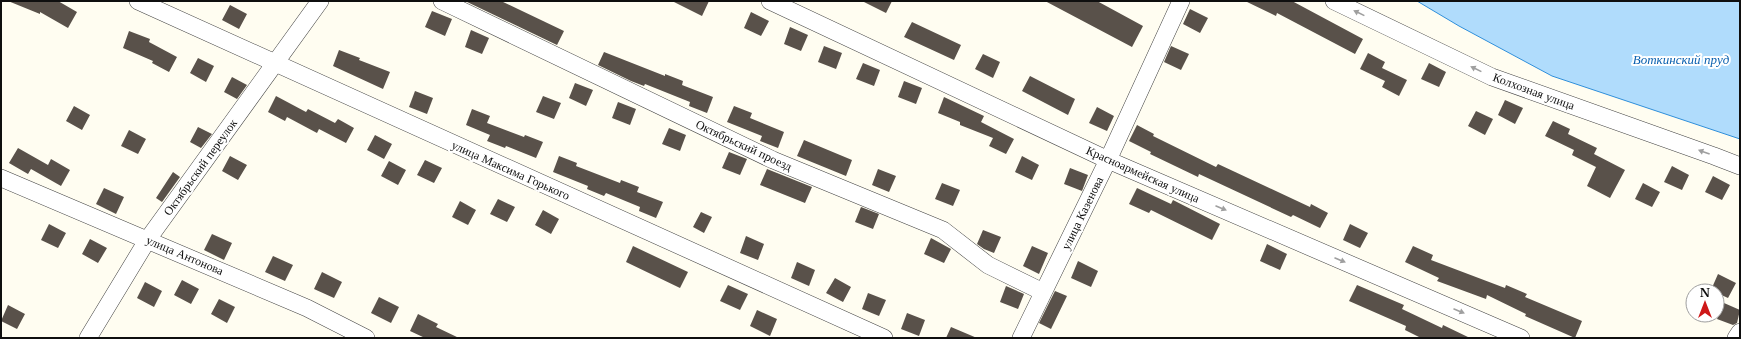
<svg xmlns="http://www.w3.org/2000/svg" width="1741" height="339" font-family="'Libre Baskerville',serif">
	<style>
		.water { fill: #b0dcfc; stroke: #2f8fdb }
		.building { fill: #59514a }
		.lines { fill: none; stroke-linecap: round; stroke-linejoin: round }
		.minor-casing { stroke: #424242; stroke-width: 18 }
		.minor { stroke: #fff; stroke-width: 17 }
		.oneway { fill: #9f9f9f }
		.labels { text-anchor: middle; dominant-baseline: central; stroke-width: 4; stroke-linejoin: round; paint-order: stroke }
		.street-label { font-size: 12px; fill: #0f0f0f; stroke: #fff }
		.water-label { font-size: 13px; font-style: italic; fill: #0a60af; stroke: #fff }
	</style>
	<rect width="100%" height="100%" fill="#fffdf1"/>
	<path class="water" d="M 1417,1 L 1740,1 L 1740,139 L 1552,76 L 1459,26 Z"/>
	<path class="building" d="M 8,1 L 58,1 L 77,12 L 68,28 L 40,12 L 40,14 Z
		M 465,1 L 501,1 L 564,31 L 557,45 Z
		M 672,1 L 709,1 L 702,16 Z
		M 862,1 L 892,1 L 886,13 Z
		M 1045,1 L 1097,1 L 1143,26 L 1132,47 Z
		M 1245,1 L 1292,1 L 1363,39 L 1355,54 L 1277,13 L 1276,16 Z
		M 230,5 L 247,14 L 239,29 L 222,20 Z
		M 1190,9 L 1208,18 L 1200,33 L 1183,24 Z
		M 432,11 L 452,19 L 445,36 L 425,27 Z
		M 751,12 L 769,21 L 761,36 L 744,28 Z
		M 912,22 L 961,45 L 954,60 L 904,37 Z
		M 790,27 L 808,35 L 801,51 L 784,44 Z
		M 471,30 L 489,38 L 482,54 L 465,47 Z
		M 129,31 L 150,39 L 149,42 L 177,57 L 169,72 L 152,63 L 153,61 L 123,48 Z
		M 824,46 L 842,53 L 836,69 L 818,62 Z
		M 1171,46 L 1189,54 L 1181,70 L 1164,62 Z
		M 339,50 L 360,58 L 359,60 L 390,72 L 383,89 L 333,66 Z
		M 604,52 L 665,76 L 665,74 L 683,81 L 682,85 L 713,97 L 707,113 L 689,106 L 690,102 L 645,84 L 644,86 L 631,81 L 598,65 Z
		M 1368,53 L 1385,62 L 1382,68 L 1407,80 L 1399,96 L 1382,87 L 1385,81 L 1360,69 Z
		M 983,54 L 1000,62 L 993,78 L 975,69 Z
		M 198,58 L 214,66 L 206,82 L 190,73 Z
		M 863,63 L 880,70 L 874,86 L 856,79 Z
		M 1429,63 L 1446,72 L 1439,87 L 1421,79 Z
		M 1030,76 L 1075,99 L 1068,115 L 1022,91 Z
		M 232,77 L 247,85 L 237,99 L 224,92 Z
		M 904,81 L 922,88 L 916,104 L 898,97 Z
		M 575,83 L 593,90 L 586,106 L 569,98 Z
		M 415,91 L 433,98 L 427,114 L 409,107 Z
		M 276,96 L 306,112 L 308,109 L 335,123 L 338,119 L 354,128 L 346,143 L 319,129 L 317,133 L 287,117 L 285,121 L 268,112 Z
		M 543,96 L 561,103 L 554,119 L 536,112 Z
		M 944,97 L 984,116 L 981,122 L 1014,139 L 1006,154 L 989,146 L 993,138 L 960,125 L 960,122 L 938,113 Z
		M 1505,100 L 1523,108 L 1515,124 L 1498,115 Z
		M 618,102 L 636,109 L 630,125 L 612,118 Z
		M 74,106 L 90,115 L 82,130 L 66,121 Z
		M 734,106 L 752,113 L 750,118 L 784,132 L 778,148 L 760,141 L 762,136 L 727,122 Z
		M 1097,107 L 1114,116 L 1107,131 L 1089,123 Z
		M 472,109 L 490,116 L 487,123 L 524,137 L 525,135 L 543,142 L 536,158 L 506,146 L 505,148 L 487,141 L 490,135 L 466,125 Z
		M 1476,111 L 1493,119 L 1485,135 L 1468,126 Z
		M 1553,121 L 1570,129 L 1568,134 L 1597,148 L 1594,154 L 1625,170 L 1610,198 L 1587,186 L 1596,167 L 1572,155 L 1574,150 L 1545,136 Z
		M 1137,125 L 1154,134 L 1153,136 L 1216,167 L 1218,164 L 1310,207 L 1311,204 L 1328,213 L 1320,228 L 1293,215 L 1291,217 L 1199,174 L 1198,177 L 1150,154 L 1151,152 L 1129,141 Z
		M 198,127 L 212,134 L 201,148 L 190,142 Z
		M 669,128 L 686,135 L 680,151 L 662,144 Z
		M 129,130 L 146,139 L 138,154 L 121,146 Z
		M 375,135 L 392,144 L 384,159 L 367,150 Z
		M 804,140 L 852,160 L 846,176 L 797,156 Z
		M 18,148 L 48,165 L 51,159 L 70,170 L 61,186 L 31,169 L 28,174 L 9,163 Z
		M 729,152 L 747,159 L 740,175 L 722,168 Z
		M 230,156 L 247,165 L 238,180 L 222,171 Z
		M 559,156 L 577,163 L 576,166 L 620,183 L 621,180 L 639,187 L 637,192 L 663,202 L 656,218 L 639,211 L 640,207 L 606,193 L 604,196 L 587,189 L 588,186 L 553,172 Z
		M 1022,156 L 1039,165 L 1032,180 L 1015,172 Z
		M 425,160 L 442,168 L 434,183 L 417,175 Z
		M 389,161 L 406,170 L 398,185 L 381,176 Z
		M 1672,166 L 1689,175 L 1682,190 L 1664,182 Z
		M 1070,168 L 1088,175 L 1082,191 L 1064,184 Z
		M 767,169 L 812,187 L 805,203 L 760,185 Z
		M 878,169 L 896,176 L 889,192 L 872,185 Z
		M 173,172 L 180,177 L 162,202 L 156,198 Z
		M 1713,176 L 1730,185 L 1722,200 L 1705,192 Z
		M 942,183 L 960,190 L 953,206 L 935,199 Z
		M 1643,183 L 1660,192 L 1652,207 L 1635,199 Z
		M 104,188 L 124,197 L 116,214 L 96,204 Z
		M 1137,188 L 1171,204 L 1173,200 L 1220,224 L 1212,240 L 1151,210 L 1149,213 L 1129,204 Z
		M 498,199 L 515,207 L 507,222 L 490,214 Z
		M 460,201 L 476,210 L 468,225 L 452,217 Z
		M 861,207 L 879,214 L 873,229 L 855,222 Z
		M 543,210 L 559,219 L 551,234 L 535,225 Z
		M 701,212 L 712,217 L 704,233 L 693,227 Z
		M 49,224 L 66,233 L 58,248 L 41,240 Z
		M 1350,224 L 1368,233 L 1360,248 L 1343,240 Z
		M 983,230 L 1001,237 L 994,253 L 984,249 L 977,244 Z
		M 212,234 L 232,243 L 224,260 L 204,250 Z
		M 746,236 L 764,244 L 758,260 L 740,253 Z
		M 931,238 L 951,249 L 944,263 L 924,254 Z
		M 90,239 L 107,248 L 98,263 L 82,254 Z
		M 1267,244 L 1287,254 L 1280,270 L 1260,261 Z
		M 633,246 L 688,272 L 680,288 L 626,262 Z
		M 1032,246 L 1048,253 L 1039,274 L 1023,266 Z
		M 1413,246 L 1433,255 L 1431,260 L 1505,288 L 1506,285 L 1527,294 L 1525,297 L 1582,321 L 1575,338 L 1525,316 L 1526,314 L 1487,295 L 1486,299 L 1437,281 L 1439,278 L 1405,262 Z
		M 273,256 L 293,265 L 285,281 L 265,272 Z
		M 1078,261 L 1098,271 L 1091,287 L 1071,278 Z
		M 797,262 L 815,270 L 809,286 L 791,278 Z
		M 322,272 L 342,282 L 334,298 L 314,289 Z
		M 1718,274 L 1736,283 L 1728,298 L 1717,293 L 1717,291 L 1711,290 Z
		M 835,278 L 851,287 L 843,302 L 826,293 Z
		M 182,280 L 199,289 L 191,304 L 174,295 Z
		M 145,282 L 162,291 L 154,307 L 137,298 Z
		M 728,285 L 748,294 L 740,310 L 720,301 Z
		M 1357,285 L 1404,305 L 1402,309 L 1442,328 L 1443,325 L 1470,338 L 1421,338 L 1405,330 L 1406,326 L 1349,301 Z
		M 1006,286 L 1024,294 L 1018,309 L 1000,302 Z
		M 1055,291 L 1067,296 L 1051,329 L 1039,323 Z
		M 868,293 L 886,300 L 879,316 L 862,309 Z
		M 379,297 L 399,307 L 391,323 L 371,313 Z
		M 219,299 L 235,307 L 227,323 L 211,314 Z
		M 1724,303 L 1740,310 L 1737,323 L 1733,325 L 1717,319 Z
		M 8,305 L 25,314 L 17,329 L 1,321 Z
		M 757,310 L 777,319 L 770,336 L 750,326 Z
		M 907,313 L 925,320 L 919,336 L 901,329 Z
		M 418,314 L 438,324 L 436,327 L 459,338 L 425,338 L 410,331 Z
		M 951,327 L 977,338 L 946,338 Z"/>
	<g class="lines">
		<g class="minor-casing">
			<path id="minor" d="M 138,1 L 884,338
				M 442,1 L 773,160 L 943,230 L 988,265 L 1043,292
				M 770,1 L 1108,160 L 1521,338
				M 1334,1 L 1492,77 L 1714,156 L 1740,166
				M 1,178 L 307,308 L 366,338
				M 88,338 L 148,239 L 320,1
				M 1021,338 L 1108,160 L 1181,1
				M 1736,338 L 1740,332"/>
		</g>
		<use href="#minor" class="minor"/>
	</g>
	<defs><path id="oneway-solid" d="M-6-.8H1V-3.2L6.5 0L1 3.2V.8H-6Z"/></defs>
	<g class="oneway">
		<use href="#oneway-solid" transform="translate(1359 13) rotate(-154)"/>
		<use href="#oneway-solid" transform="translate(1476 69) rotate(-154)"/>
		<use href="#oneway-solid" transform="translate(1704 152) rotate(-160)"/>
		<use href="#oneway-solid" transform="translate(1221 208) rotate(23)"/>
		<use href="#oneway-solid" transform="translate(1340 260) rotate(23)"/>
		<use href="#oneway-solid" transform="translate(1459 311) rotate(23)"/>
	</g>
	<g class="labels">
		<g class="street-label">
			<text transform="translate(1534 91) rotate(20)">Колхозная улица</text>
			<text transform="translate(744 145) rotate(25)">Октябрьский проезд</text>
			<text transform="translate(200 167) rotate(-54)">Октябрьский переулок</text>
			<text transform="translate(511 170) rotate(24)">улица Максима Горького</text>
			<text transform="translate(1143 174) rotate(24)">Красноармейская улица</text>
			<text transform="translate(1082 213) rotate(-64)">улица Казенова</text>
			<text transform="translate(185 255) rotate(23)">улица Антонова</text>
		</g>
		<g class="water-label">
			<text x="1681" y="59">Воткинский пруд</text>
		</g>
	</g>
	<rect width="1741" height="339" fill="none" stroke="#0f0f0f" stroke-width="4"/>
	<g transform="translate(1705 303)"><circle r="19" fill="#ffffff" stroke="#9f9f9f"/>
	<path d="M0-3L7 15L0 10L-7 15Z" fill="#ce1818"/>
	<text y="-6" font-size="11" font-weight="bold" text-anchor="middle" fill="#0f0f0f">N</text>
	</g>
</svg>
